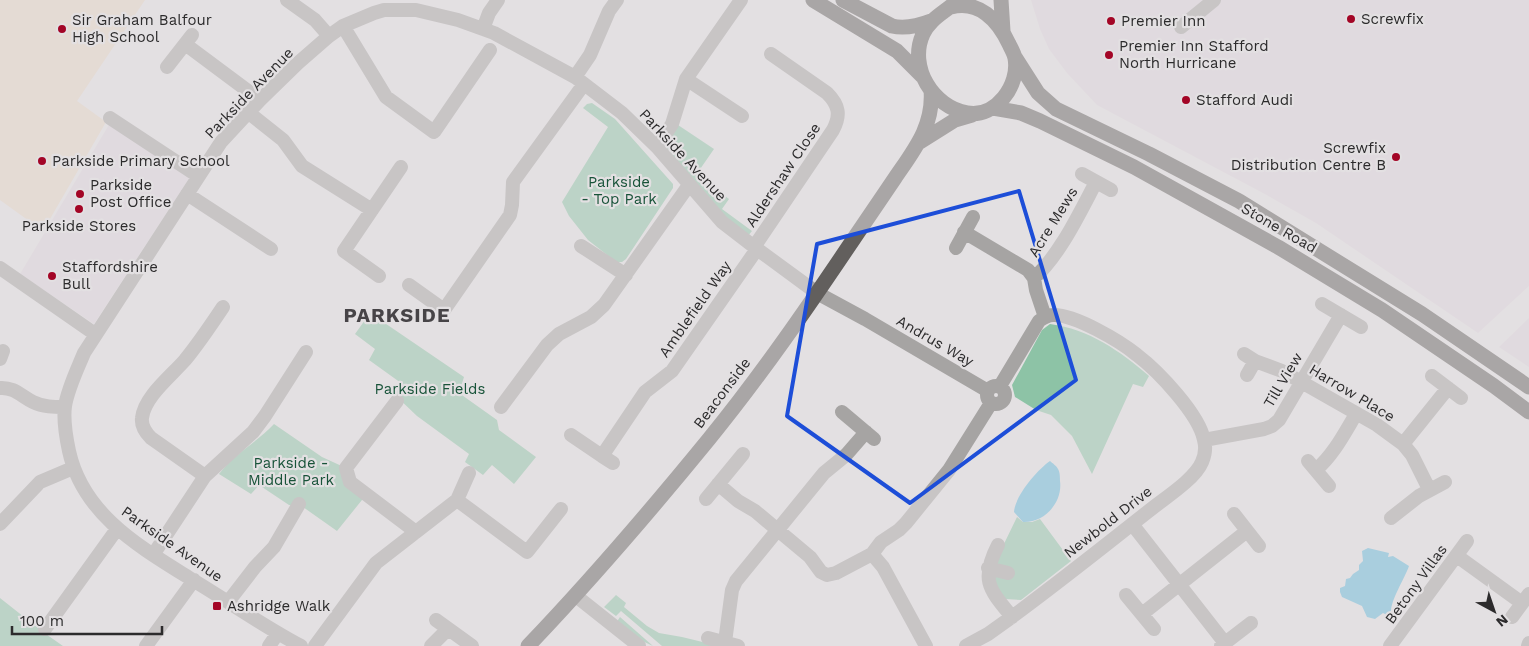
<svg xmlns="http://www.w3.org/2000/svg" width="1529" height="646" font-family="'Work Sans',sans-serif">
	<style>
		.built { fill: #dcd3db }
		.education { fill: #e5d4c3 }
		.green { fill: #8dc3a6 }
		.water { fill: #63b8da }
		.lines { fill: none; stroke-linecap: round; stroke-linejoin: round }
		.minor { stroke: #a6a4a3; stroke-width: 14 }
		.highway { stroke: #625f5d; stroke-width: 15 }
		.marked { fill: none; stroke: #1d4ed8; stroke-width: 4; stroke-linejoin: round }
		.poi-dot { fill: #a30526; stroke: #e3e0e2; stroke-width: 2 }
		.labels { text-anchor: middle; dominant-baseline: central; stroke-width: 4.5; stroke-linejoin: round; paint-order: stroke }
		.poi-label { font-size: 15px; fill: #2c2b2c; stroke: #e3e0e2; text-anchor: start }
		.street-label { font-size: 15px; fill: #2c2b2c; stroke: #e3e0e2 }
		.park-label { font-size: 15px; fill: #185339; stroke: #e3e0e2 }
		.district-label { font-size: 20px; font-weight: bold; letter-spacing: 1px; fill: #474447; stroke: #e3e0e2 }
	</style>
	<rect width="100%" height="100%" fill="#e3e0e2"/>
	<path class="built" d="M 1031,0 L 1529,0 L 1529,286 L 1478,333 L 1316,223 L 1263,193 L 1097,105 L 1067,73 L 1049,49 L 1040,29 Z
		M 110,123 L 190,177 L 94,324 L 20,274 Z
		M 1529,318 L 1529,367 L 1499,347 Z"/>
	<path class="education" d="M 0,0 L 145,0 L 77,101 L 106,122 L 43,231 L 0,200 Z"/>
	<path class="green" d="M 592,103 L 615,119 L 673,184 L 673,188 L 626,259 L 622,262 L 616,262 L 588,240 L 569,216 L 562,202 L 608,127 L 583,108 L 587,104 Z
		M 678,125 L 714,149 L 696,175 L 729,199 L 722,209 L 752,231 L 747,237 L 729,225 L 664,149 Z
		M 370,313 L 464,377 L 459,393 L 497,420 L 499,430 L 536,457 L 514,484 L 492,465 L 483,475 L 465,462 L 469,454 L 417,416 L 395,395 L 401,383 L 369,360 L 375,349 L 355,334 Z
		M 1050,324 C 1089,329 1120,351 1149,376 L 1143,387 L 1133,384 L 1092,474 L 1072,436 L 1051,415 L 1036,410 L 1015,397 L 1012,385 L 1042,330 Z
		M 274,424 L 322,457 L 346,468 L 366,495 L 337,531 L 303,507 L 289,505 L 259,485 L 251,494 L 219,474 C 234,454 257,442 274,424 Z
		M 1017,517 L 1023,522 L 1032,522 L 1040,519 L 1071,561 L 1021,600 L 1005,599 L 992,580 L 1001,550 Z
		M 616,595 L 626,603 L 624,607 L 647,626 L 659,633 L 682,637 L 719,646 L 662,646 L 621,611 L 616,616 L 604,607 Z
		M 0,598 L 43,632 L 63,646 L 0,646 Z
		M 620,617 L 653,646 L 638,639 L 616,623 Z"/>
	<path class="water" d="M 1050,461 C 1052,463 1057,466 1058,469 C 1060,472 1060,478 1060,481 C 1063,503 1044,523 1023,522 L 1014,512 C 1015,496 1037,470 1050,461 Z
		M 1368,548 L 1389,553 L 1388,557 L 1393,556 L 1409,566 C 1404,580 1391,599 1391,612 L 1387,615 L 1383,613 L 1375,619 L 1367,617 L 1362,606 L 1342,597 L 1340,592 L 1340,588 L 1345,586 L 1346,579 L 1350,578 L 1353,574 L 1359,570 L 1359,565 L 1363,561 L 1362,551 Z"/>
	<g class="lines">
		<path class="minor" d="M 287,0 L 315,20 L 329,36
			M 343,26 L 386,97 L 434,132 L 490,50
			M 1181,27 L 1214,0
			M 483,29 L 489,13 L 498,0
			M 185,44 L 260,100
			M 167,67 L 192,35
			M 575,77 L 590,55 L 609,11 L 617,0
			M 686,79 L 742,116
			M 249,113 L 283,140 L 302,166 L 372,210
			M 110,118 L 198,176
			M 657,147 L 672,124 L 686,79 L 741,0
			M 1082,174 L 1111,190
			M 187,194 L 271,249
			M 964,232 L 1028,270 L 1034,278
			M 581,246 L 626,275
			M 754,247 L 833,130 C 841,115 839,105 827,93 L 771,54
			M 956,248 L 973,217
			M 0,268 L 95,334
			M 379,276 L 344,251 L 401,167
			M 409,285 L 444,310 L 510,215 L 512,205 L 513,182 L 584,84
			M 1322,304 L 1361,327
			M 1045,317 L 1036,290 L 1034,278 C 1060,255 1080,212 1096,182
			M 1244,354 L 1255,361 L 1282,371 L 1377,425 L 1403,444 L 1412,455 L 1429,489
			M 0,359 L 3,351
			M 1247,375 L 1255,361
			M 1432,376 L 1461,398
			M987 395a9 9 0 1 1 18 0a9 9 0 1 1-18 0Z
			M 0,388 C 14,387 21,396 33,402 C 43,407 54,407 65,407
			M 397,401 L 346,468 L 350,482 L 416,532
			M 501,407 L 547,345 L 559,334 L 591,317 L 604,305 L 689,185
			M 842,412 L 874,439
			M 571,435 L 602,456 L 645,392 L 672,371 L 757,249
			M 1204,440 L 1264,429 L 1272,426 L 1279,420 L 1341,315
			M 1403,444 L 1448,388
			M 602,456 L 613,463
			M 1308,461 L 1329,486
			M 1316,470 C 1334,454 1344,434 1356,414
			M 205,476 L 151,438 C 146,433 141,426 142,418 C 144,397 171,376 185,360 C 199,343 211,325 223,307
			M 718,484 L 738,501 L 755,511 L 810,557 L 821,572 L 827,575 L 836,573 L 872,554 L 881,542 L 899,530 L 906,523 L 949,470 L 991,403
			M 706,499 L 743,454
			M 457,500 L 469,473
			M 1234,514 L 1259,546
			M 1391,518 L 1419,496 L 1445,482
			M 0,524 L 40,482 L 73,468
			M 1132,524 L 1225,643
			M 998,545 C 980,580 989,589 1012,617
			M 872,554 L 883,567 L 926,646
			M 153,555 L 205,476 L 253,432 L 265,416 L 306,352
			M 1457,556 L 1522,603
			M 988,568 L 1008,573
			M 1126,595 L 1154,629
			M 576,596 L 639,646
			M 228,602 L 255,567 L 274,547 L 299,504
			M 1142,614 L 1247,531
			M 1512,617 L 1529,594
			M 436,620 L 472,646
			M 45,629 L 117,529
			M 708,638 L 738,646
			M 725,642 L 732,590 L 736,581 L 824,473 L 846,455 L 866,432
			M 146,646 L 194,580
			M 269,646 L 278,633
			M 301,646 C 263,626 228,601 191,579 C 140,547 83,515 69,451 C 66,437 63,421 65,406 C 68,388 77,370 84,353 L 221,142 L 260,100 L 298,63 L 329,36 L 343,26 L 374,13 L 384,10 L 416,10 L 458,20 L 494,33 L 575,77 L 622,113 L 657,147 L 722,222 L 757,249 L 817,293 L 865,319 L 988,391
			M 315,646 L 376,563 L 457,500 L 527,552 L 561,509
			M 431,646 L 448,629
			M 966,646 L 988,634 L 1009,619 C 1057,584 1103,547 1150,510 C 1165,498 1195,479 1202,462 C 1205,455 1206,447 1204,440 C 1199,414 1158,371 1137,355 C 1120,341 1074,314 1053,315 C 1047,315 1043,318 1039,321 L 1000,386
			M 1221,646 L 1251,623
			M 1390,646 L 1467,541
			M 1528,646 L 1529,643"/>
		<path class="highway" d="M 813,0 L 897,51 L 922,76
			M 843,0 L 892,26 C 905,29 918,26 931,21
			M 1001,0 L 1003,31
			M 951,7 C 979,0 998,20 1009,44 C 1011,48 1014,53 1015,58 C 1020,85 996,118 967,113 C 933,107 908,67 923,34 C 930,18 946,12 958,0
			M 1015,57 L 1038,93 L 1056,109 L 1149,154 L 1239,201 L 1422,314 L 1529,387
			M 993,108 L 1021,113 L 1040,121 L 1134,167 L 1278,247 L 1382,310 L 1494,386 L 1529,412
			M 920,142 L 955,120 L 972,115
			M 528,646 C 591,580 651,510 709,439 C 762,374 810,304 857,234 C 870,215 882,197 895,178 C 914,150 934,126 931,90"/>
	</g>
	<path d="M0 0H1529V646H0ZM 1019,191 L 1076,380 L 910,503 L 787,416 L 817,244 Z" fill="#e3e0e2" fill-opacity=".55" fill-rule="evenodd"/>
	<path class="marked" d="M 1019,191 L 1076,380 L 910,503 L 787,416 L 817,244 Z"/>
	<g class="poi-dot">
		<circle cx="1351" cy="19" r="5"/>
		<circle cx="1111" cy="21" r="5"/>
		<circle cx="62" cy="29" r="5"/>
		<circle cx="1109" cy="55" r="5"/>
		<circle cx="1186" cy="100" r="5"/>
		<circle cx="1396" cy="157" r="5"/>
		<circle cx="42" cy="161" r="5"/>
		<circle cx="80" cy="194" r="5"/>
		<circle cx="79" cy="209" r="5"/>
		<circle cx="52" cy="276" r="5"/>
		<rect x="212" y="601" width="10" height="10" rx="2.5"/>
	</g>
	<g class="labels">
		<g class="poi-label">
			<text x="1361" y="19">Screwfix</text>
			<text x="72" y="20">Sir Graham Balfour<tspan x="72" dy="17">High School</tspan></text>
			<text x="1121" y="21">Premier Inn</text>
			<text x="1119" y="46">Premier Inn Stafford<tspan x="1119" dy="17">North Hurricane</tspan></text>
			<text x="1196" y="100">Stafford Audi</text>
			<text x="1386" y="148" text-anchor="end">Screwfix<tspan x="1386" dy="17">Distribution Centre B</tspan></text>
			<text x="52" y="161">Parkside Primary School</text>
			<text x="90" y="185">Parkside<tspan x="90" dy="17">Post Office</tspan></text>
			<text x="79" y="226" text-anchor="middle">Parkside Stores</text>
			<text x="62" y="267">Staffordshire<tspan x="62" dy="17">Bull</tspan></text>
			<text x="227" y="606">Ashridge Walk</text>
		</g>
		<g class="street-label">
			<text transform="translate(249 93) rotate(-46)">Parkside Avenue</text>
			<text transform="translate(683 155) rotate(47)">Parkside Avenue</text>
			<text transform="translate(783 175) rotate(-56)">Aldershaw Close</text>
			<text transform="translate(1053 222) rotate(-58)">Acre Mews</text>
			<text transform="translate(1279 228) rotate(30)">Stone Road</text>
			<text transform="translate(695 309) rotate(-55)">Amblefield Way</text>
			<text transform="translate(935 341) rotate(30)">Andrus Way</text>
			<text transform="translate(1283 380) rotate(-59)">Till View</text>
			<text transform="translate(722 393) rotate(-53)">Beaconside</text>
			<text transform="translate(1352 393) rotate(31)">Harrow Place</text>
			<text transform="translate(1108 522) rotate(-38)">Newbold Drive</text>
			<text transform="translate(172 544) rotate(35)">Parkside Avenue</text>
			<text transform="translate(1416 584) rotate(-54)">Betony Villas</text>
		</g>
		<g class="park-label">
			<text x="619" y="182">Parkside<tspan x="619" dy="17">- Top Park</tspan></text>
			<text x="430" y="389">Parkside Fields</text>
			<text x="291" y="463">Parkside -<tspan x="291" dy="17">Middle Park</tspan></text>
		</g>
		<g class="district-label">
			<text x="397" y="315">PARKSIDE</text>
		</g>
	</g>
	<g transform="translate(1494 611) rotate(140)" stroke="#e3e0e2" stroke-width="4" paint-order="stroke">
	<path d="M0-4L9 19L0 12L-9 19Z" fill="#2c2b2c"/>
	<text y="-8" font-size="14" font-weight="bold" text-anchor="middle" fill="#2c2b2c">N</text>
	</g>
	<path d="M12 626v8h150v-8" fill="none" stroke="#2c2b2c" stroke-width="2.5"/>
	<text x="20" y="626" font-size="15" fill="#2c2b2c" stroke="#e3e0e2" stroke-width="4" paint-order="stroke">100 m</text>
</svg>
